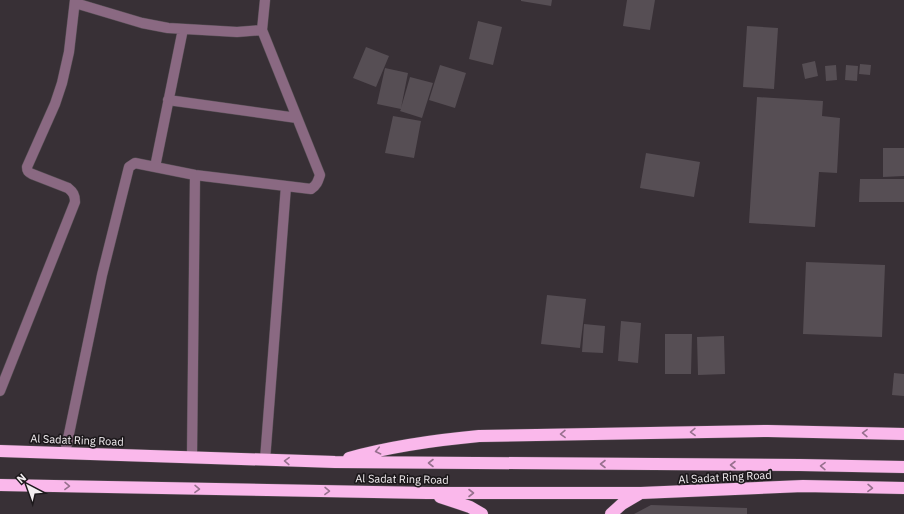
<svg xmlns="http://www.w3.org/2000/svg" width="904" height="514" font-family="'IBM Plex Sans',sans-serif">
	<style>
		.building { fill: #564e54 }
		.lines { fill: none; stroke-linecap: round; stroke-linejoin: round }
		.minor-casing { stroke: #564e54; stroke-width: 11 }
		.highway-casing { stroke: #564e54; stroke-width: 13 }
		.minor { stroke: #8a6982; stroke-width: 10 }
		.highway { stroke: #fab8eb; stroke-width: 12 }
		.oneway { stroke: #97708e }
		.labels { text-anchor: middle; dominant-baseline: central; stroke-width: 3.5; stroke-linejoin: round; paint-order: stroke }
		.street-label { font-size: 11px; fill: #f3eef1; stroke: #1d191c }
	</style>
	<rect width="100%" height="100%" fill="#383036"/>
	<path class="building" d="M 521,0 L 552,0 L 551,6 L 521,1 Z
		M 627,0 L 655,0 L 650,30 L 623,26 Z
		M 478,21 L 502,27 L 493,65 L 469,59 Z
		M 747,26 L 778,28 L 774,89 L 743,87 Z
		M 366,47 L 389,56 L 376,87 L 353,78 Z
		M 815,61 L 818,76 L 805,79 L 802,64 Z
		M 860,64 L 871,65 L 870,75 L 859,74 Z
		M 440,65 L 466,73 L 455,108 L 429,100 Z
		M 836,65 L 837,80 L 826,81 L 825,66 Z
		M 846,65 L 858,66 L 857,81 L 845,80 Z
		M 385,68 L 408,73 L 401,108 L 410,77 L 433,83 L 422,118 L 400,111 L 401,109 L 377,104 Z
		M 757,97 L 823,101 L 822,116 L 840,118 L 837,173 L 819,172 L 815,227 L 749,223 Z
		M 393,116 L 421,121 L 414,158 L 385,153 Z
		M 883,148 L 904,148 L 904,176 L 883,177 Z
		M 646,153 L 700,162 L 694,197 L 640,188 Z
		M 860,179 L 904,179 L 904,202 L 859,202 Z
		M 806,262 L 885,265 L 882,337 L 803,334 Z
		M 547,295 L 586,299 L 580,348 L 541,344 Z
		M 621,321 L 641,323 L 638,363 L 618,361 Z
		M 584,324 L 605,326 L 603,353 L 582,352 Z
		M 665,334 L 692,334 L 691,374 L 665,374 Z
		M 724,336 L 725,374 L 698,375 L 697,337 Z
		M 894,373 L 904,374 L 904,396 L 892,395 Z
		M 651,505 L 747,508 L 747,514 L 634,514 Z"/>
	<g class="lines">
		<g class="minor-casing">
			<path id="minor" d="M 75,3 L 142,23 L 168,28 L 237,32 L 262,30
				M 168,100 L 297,118
				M 155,167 L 183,29
				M 0,391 L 75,202 C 75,195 73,192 68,188 L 32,174 C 28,172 27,171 27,167 L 55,104 L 62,83 L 69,52 L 75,0
				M 65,453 L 102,275 L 129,167 L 135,163 L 195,175 L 311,189 C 317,185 318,181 320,175 L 262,30 L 265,0
				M 192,457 L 195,175
				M 265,460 L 286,186"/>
		</g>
		<g class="highway-casing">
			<path id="highway" d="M 0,451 L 335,462 L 800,465 L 904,467
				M 349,458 C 392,446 436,440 479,436 L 768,431 L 904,434
				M 0,485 L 427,493 L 641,493 L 803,486 L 904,488
				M 440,497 L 470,507 L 482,514
				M 611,514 L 622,504 L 639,494"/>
		</g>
		<use href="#minor" class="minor"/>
		<use href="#highway" class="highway"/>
	</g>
	<defs><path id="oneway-chevron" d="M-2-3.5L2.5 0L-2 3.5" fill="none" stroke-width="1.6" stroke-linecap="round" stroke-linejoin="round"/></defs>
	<g class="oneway">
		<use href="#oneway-chevron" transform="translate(693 432) rotate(179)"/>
		<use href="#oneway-chevron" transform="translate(865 433) rotate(-179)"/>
		<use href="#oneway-chevron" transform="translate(563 434) rotate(179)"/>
		<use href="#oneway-chevron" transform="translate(378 451) rotate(168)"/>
		<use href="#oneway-chevron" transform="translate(287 461) rotate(-178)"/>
		<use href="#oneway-chevron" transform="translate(431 463) rotate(-180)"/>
		<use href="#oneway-chevron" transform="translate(603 464) rotate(-180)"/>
		<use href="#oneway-chevron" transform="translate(733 465) rotate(-180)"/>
		<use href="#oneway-chevron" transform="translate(823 466) rotate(-179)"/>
		<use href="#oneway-chevron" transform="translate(67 486) rotate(1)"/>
		<use href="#oneway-chevron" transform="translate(870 488) rotate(1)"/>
		<use href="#oneway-chevron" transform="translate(197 489) rotate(1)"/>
		<use href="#oneway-chevron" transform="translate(327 491) rotate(1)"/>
		<use href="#oneway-chevron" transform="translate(471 493)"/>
	</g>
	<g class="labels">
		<g class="street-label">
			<text transform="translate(77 440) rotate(2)">Al Sadat Ring Road</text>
			<text transform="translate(725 477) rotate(-3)">Al Sadat Ring Road</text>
			<text transform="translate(402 479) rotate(1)">Al Sadat Ring Road</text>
		</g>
	</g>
	<g transform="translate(28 486) rotate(319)" stroke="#1d191c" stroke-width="3" paint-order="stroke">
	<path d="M0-3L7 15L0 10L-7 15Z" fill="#f3eef1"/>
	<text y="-6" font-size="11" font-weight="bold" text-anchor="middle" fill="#f3eef1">N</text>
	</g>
</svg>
